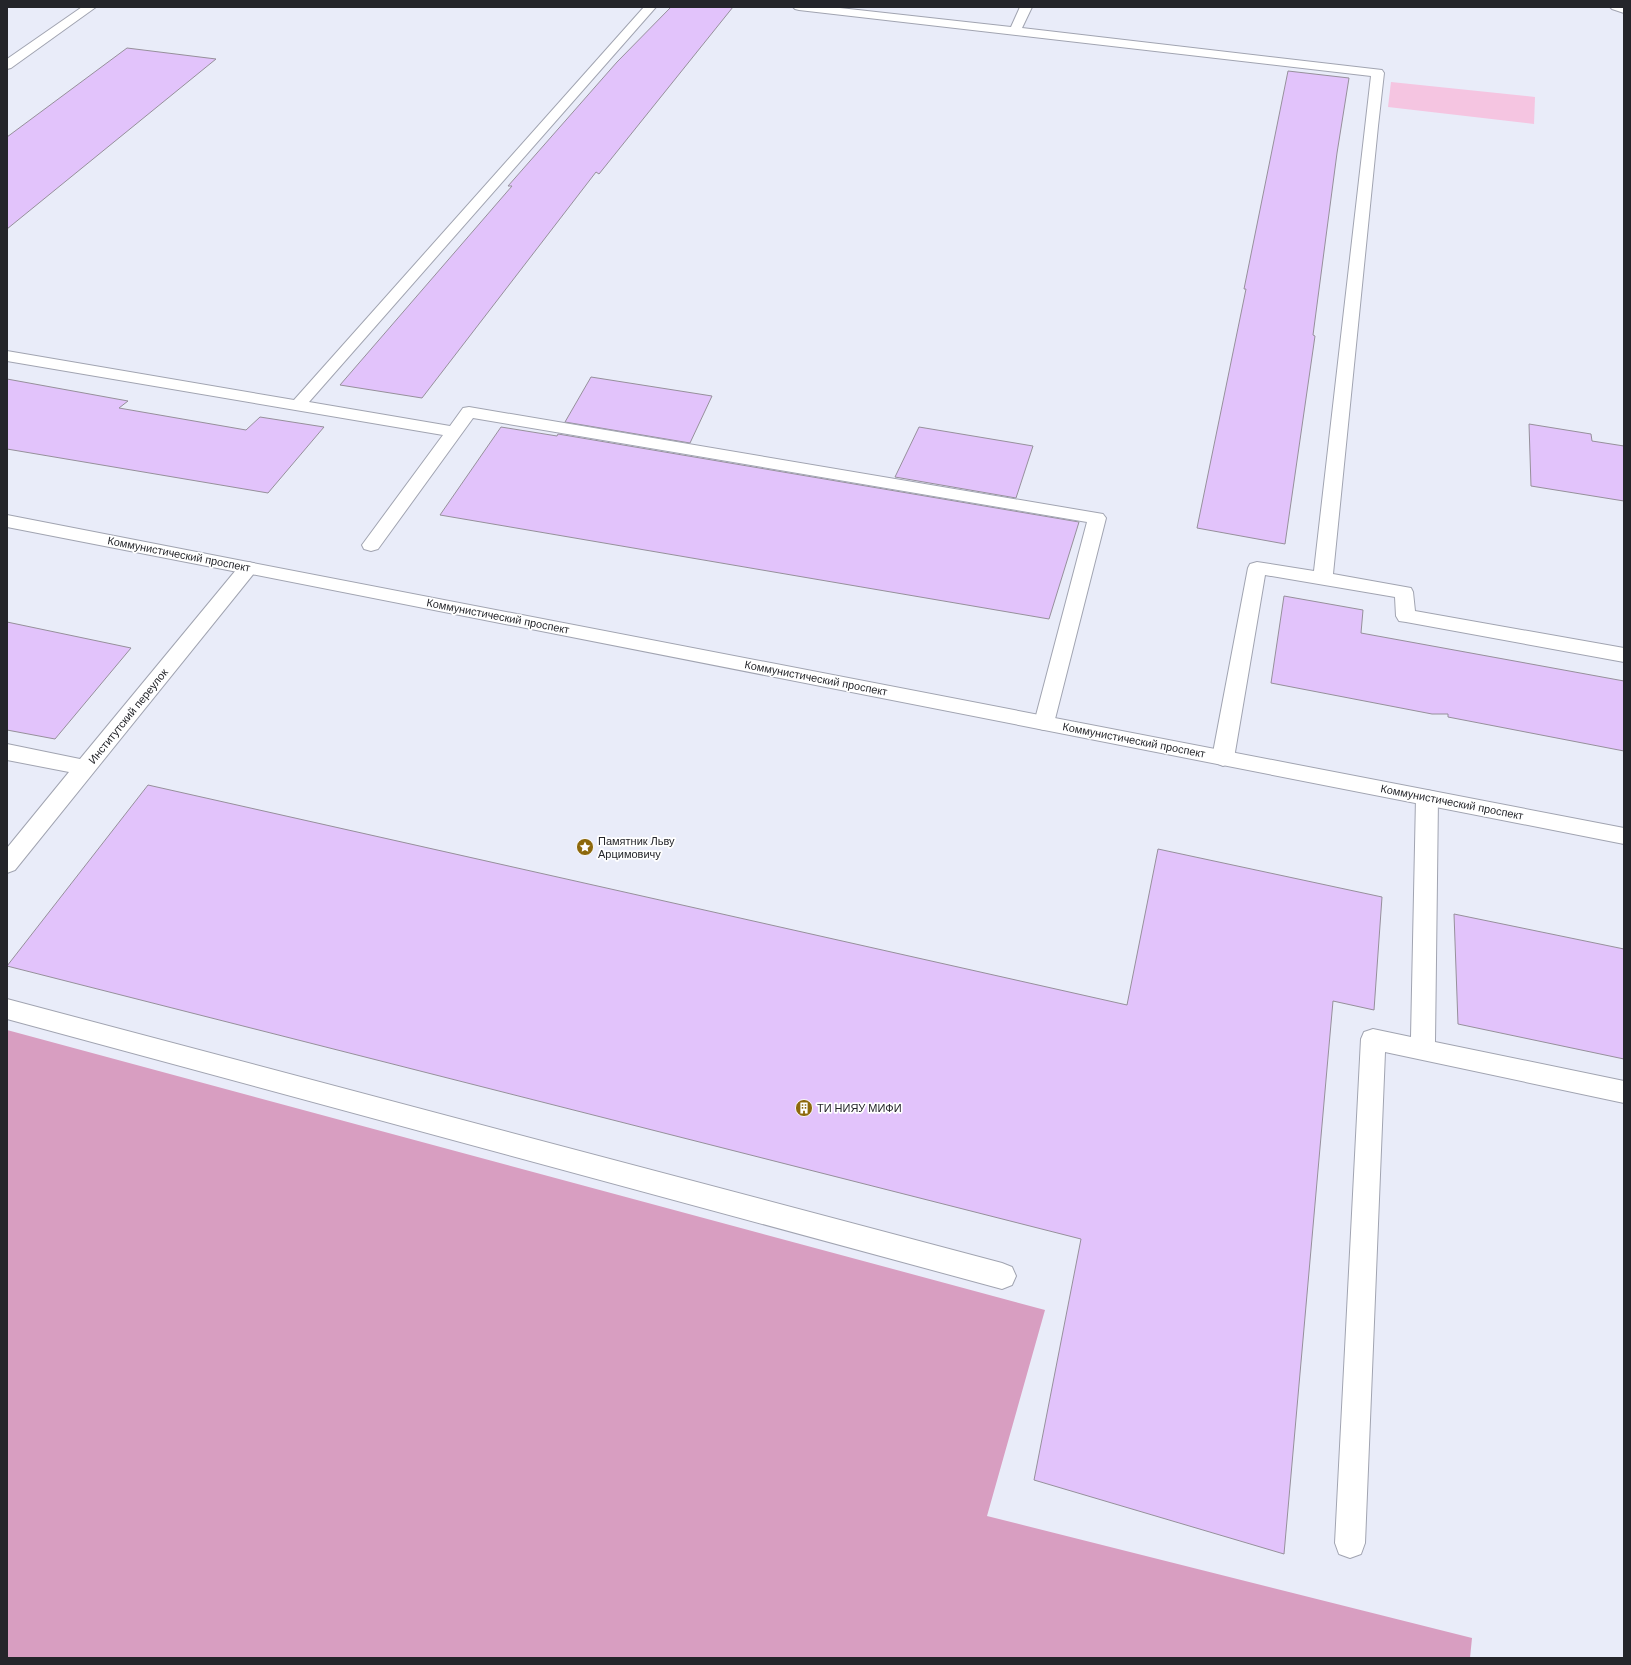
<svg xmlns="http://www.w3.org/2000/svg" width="1631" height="1665" font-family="'DM Sans',sans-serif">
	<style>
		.green { fill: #f5c5e1 }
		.forest { fill: #d89ec1 }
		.building { fill: #e2c3fb; stroke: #96909b }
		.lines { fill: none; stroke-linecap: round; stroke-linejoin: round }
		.service-casing { stroke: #a1a4b1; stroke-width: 2 }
		.pedestrian-casing { stroke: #a1a4b1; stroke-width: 2 }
		.tertiary-casing { stroke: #a1a4b1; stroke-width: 2 }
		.service { fill: #fff; fill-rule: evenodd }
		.pedestrian { fill: #fff; fill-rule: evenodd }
		.tertiary { fill: #fff; fill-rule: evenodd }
		.labels { text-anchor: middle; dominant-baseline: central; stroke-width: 3.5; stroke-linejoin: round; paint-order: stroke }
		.street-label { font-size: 11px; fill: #24252a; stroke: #fff }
		.poi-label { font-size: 11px; fill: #24252a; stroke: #fff; text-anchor: start }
	</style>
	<rect width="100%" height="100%" fill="#e9ecf9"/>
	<path class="green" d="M 1391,82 L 1535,97 L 1534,124 L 1388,107 Z"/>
	<path class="forest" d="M 7,1030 L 1045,1310 L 987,1516 L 1472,1638 L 1470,1658 L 7,1658 Z"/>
	<path class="building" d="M 671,7 L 733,7 L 599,174 L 596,172 L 422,398 L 340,385 L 512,186 L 508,186 L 617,62 Z
		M 127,48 L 216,59 L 7,229 L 7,137 Z
		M 1288,71 L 1349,78 L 1337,153 L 1313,335 L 1315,336 L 1285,544 L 1197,528 L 1246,289 L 1244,289 Z
		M 591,377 L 712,396 L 690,443 L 565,422 Z
		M 7,379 L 128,401 L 119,408 L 246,430 L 260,417 L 324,427 L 268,493 L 7,449 Z
		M 1529,424 L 1591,434 L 1592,441 L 1624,446 L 1624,501 L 1531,486 Z
		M 501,427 L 557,436 L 558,434 L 1079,522 L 1049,619 L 440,515 Z
		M 919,427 L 1033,446 L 1016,498 L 895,477 Z
		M 1284,596 L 1363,610 L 1361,633 L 1624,681 L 1624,751 L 1448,717 L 1448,714 L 1432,714 L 1271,683 Z
		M 7,622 L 131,648 L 55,739 L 7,730 Z
		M 148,785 L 1127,1005 L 1158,849 L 1382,897 L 1374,1010 L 1333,1001 L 1284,1554 L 1034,1480 L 1081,1239 L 7,966 Z
		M 1454,914 L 1624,949 L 1624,1059 L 1458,1024 Z"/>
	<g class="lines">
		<g class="service-casing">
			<path id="service" d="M 82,7 L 96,7 L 11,68 L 7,69 L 7,59 Z
				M 644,7 L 656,7 L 309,402 L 450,426 L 463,408 L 469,407 L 1103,514 L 1106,518 L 1054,723 L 1051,728 L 1044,730 L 1037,728 L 1034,723 L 1087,522 L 473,418 L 378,549 L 371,551 L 364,549 L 362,545 L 443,435 L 7,361 L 7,351 L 294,400 Z
				M 793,7 L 831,7 L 1011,27 L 1020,7 L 1032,7 L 1022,28 L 1382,70 L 1384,73 L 1378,126 L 1333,574 L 1411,588 L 1413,592 L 1415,611 L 1624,648 L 1624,662 L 1406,622 L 1399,621 L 1396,616 L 1395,597 L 1265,575 L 1234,758 L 1230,763 L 1223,766 L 1216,763 L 1212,758 L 1248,568 L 1250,564 L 1257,562 L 1314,571 L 1371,76 L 799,10 L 795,9 Z
				M 1610,7 L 1624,7 L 1624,13 L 1612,9 Z
				M 248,562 L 255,564 L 257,568 L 255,572 L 15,870 L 7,873 L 7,848 L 69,772 L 7,760 L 7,744 L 80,759 L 241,564 Z
				M 1427,790 L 1435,792 L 1438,798 L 1435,1042 L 1624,1081 L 1624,1103 L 1385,1052 L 1365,1543 L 1361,1554 L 1350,1558 L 1339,1554 L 1335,1543 L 1361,1039 L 1364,1032 L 1373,1029 L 1411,1037 L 1416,798 L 1419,792 Z
				M 7,999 L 1002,1263 L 1012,1267 L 1016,1276 L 1012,1285 L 1002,1289 L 7,1019 Z"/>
		</g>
		<g class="pedestrian-casing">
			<path id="pedestrian" d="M 7,515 L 248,562 L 255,564 L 257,568 L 255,572 L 248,574 L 7,527 Z"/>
		</g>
		<g class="tertiary-casing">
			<path id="tertiary" d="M 248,562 L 1624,828 L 1624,844 L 241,572 L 239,568 L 241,564 Z"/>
		</g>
		<use href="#service" class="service"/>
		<use href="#pedestrian" class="pedestrian"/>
		<use href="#tertiary" class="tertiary"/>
	</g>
	<defs>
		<g id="sight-disc" transform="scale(0.9)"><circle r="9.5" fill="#8d680b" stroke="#fff"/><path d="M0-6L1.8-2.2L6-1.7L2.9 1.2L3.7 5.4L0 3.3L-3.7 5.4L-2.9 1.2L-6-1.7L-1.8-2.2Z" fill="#fff"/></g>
		<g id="building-disc" transform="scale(0.9)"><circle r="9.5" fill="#8d680b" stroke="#fff"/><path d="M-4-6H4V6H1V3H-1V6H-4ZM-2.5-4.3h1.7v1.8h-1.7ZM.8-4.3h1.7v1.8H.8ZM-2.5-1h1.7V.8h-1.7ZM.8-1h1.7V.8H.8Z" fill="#fff"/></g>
	</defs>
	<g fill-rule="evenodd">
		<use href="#sight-disc" x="585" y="847"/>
		<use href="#building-disc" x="804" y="1108"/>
	</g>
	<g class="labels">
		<g class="street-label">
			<text transform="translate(179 554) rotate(11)">Коммунистический проспект</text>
			<text transform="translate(498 616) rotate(11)">Коммунистический проспект</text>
			<text transform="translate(816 678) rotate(11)">Коммунистический проспект</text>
			<text transform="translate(128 716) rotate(-51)">Институтский переулок</text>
			<text transform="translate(1134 740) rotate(11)">Коммунистический проспект</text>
			<text transform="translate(1452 802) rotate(11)">Коммунистический проспект</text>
		</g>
		<g class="poi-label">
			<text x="598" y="841">Памятник Льву<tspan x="598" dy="13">Арцимовичу</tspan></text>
			<text x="817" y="1108">ТИ НИЯУ МИФИ</text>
		</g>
	</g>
	<rect width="1631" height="1665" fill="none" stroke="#24252a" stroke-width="16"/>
</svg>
